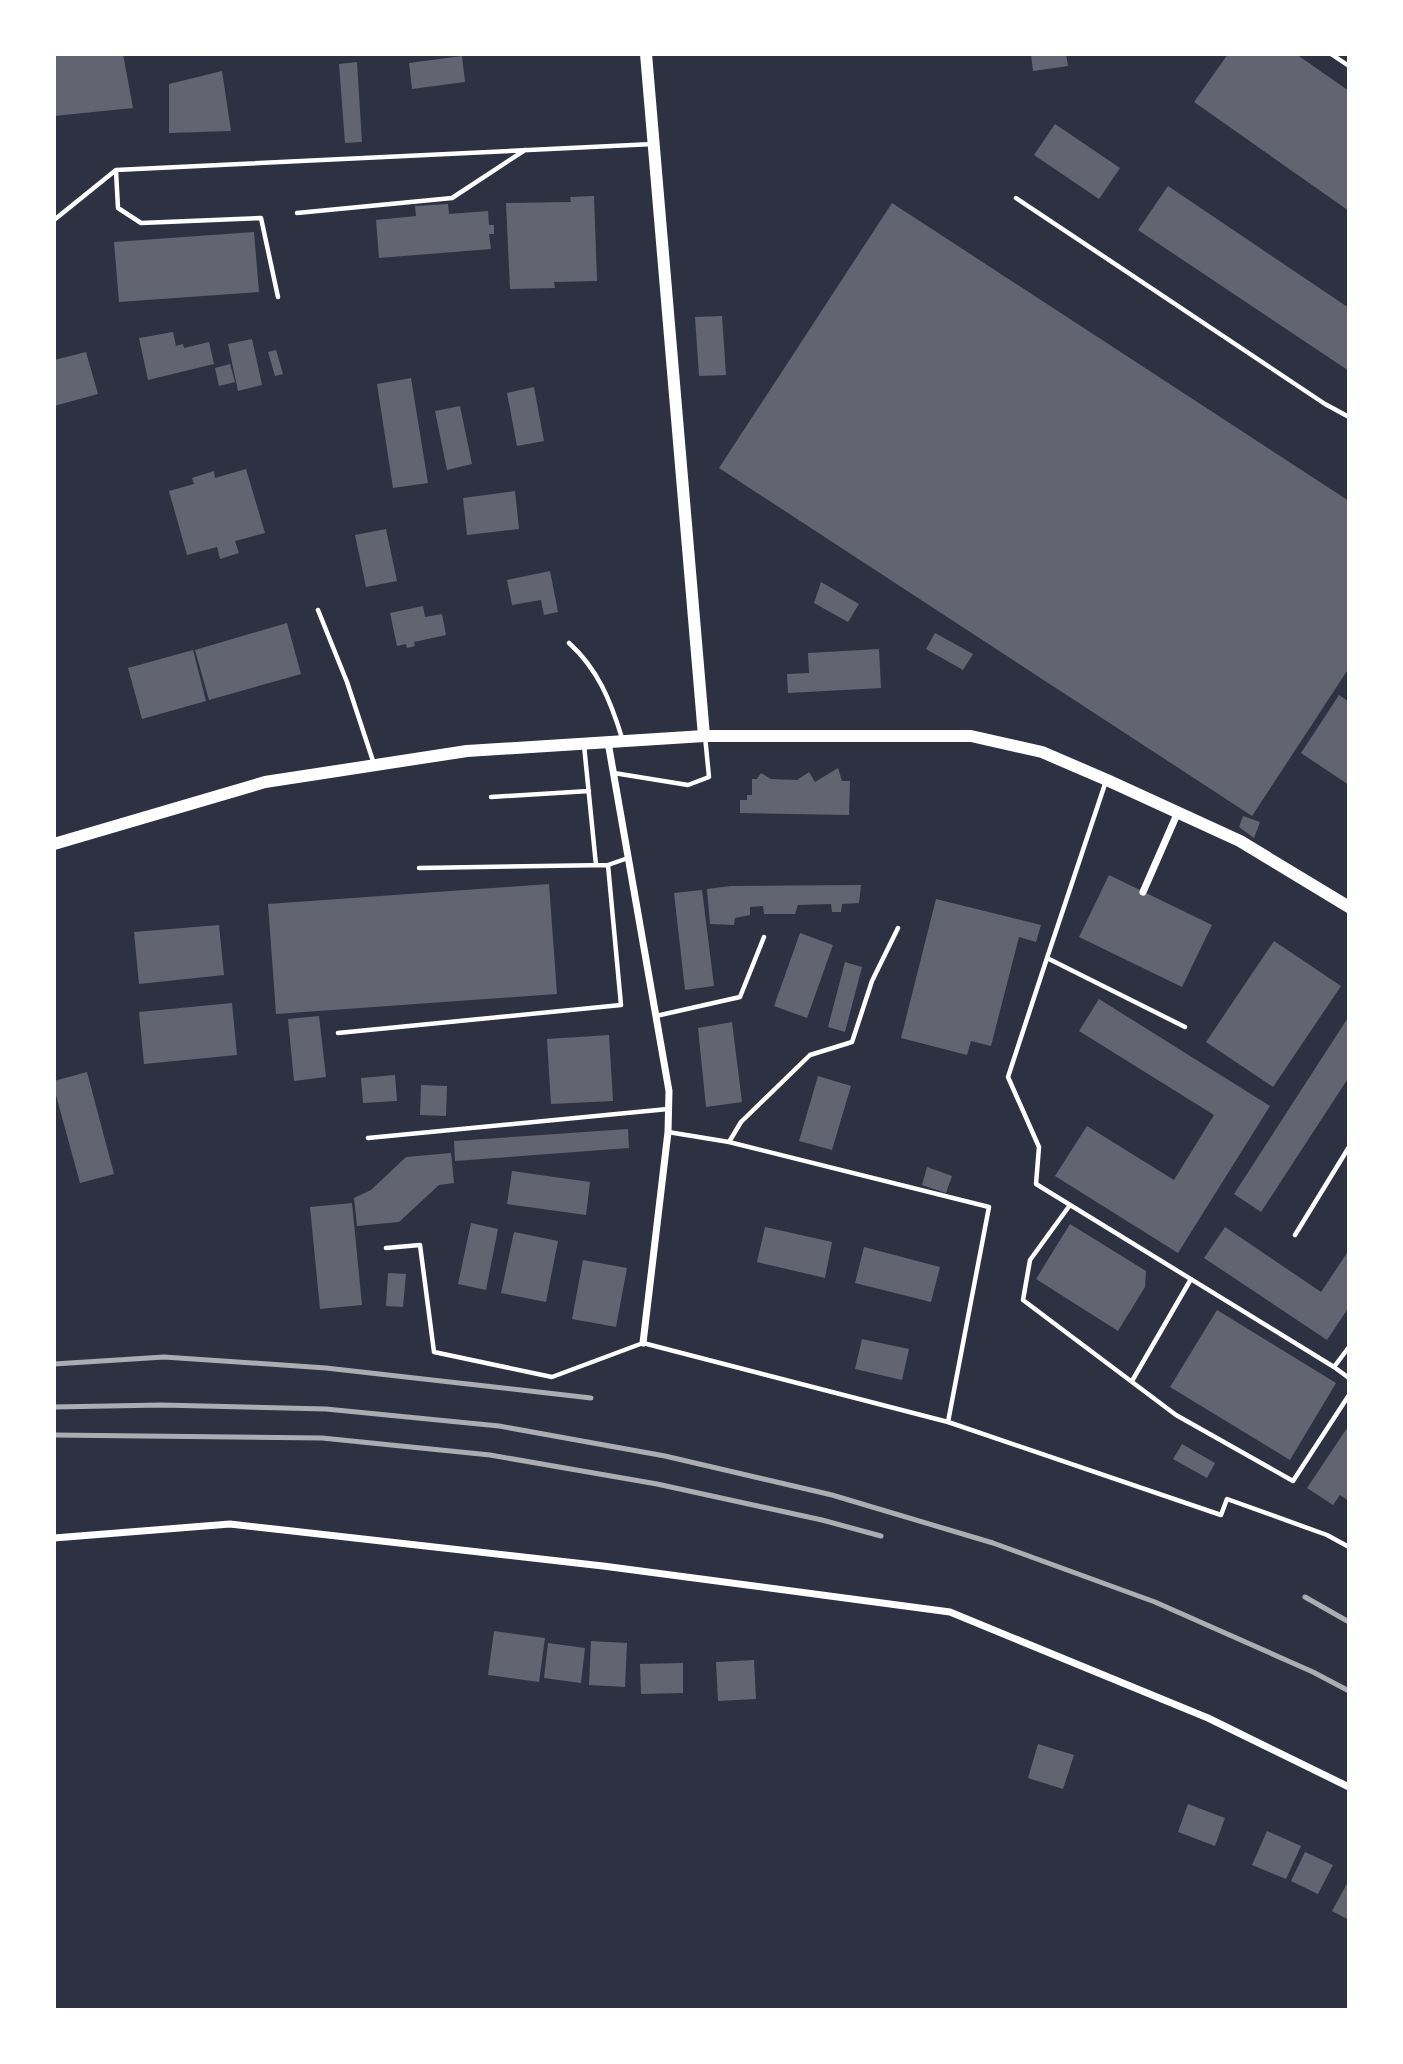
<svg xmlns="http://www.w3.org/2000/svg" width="1403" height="2064" font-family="'DM Sans',sans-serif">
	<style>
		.building { fill: #626471 }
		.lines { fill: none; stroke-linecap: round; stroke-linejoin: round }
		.service { stroke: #fff; stroke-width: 4.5 }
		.minor { stroke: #fff; stroke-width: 7 }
		.secondary { stroke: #fff; stroke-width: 12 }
		.rail { stroke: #abadb3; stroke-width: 5 }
	</style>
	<rect width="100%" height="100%" fill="#2d3142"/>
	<path class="building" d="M 54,54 L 123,54 L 133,108 L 54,116 Z
		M 1031,54 L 1066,54 L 1068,66 L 1033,71 Z
		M 1228,54 L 1296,54 L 1349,91 L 1349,211 L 1194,102 Z
		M 462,56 L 465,82 L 412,89 L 409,63 Z
		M 357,62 L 362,142 L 345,143 L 339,64 Z
		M 222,71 L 231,131 L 169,133 L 169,84 Z
		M 1055,124 L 1120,168 L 1099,199 L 1034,155 Z
		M 1168,186 L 1349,308 L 1349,371 L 1138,230 Z
		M 594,196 L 597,281 L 554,282 L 555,288 L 510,289 L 506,203 L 571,202 L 570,197 Z
		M 892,203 L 1349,501 L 1349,668 L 1252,816 L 719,468 Z
		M 448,204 L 449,214 L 488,211 L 489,225 L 494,225 L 494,234 L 489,234 L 491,249 L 379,258 L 376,220 L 416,216 L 415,206 Z
		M 254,232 L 259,292 L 119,302 L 114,242 Z
		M 722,316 L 726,375 L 699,376 L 695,317 Z
		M 173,332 L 176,346 L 183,344 L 184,348 L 209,342 L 214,364 L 148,380 L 139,338 Z
		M 252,339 L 262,385 L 238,391 L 228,344 Z
		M 276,350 L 283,374 L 275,376 L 268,352 Z
		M 86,352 L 98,394 L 54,406 L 54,360 Z
		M 230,364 L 235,382 L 219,386 L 215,368 Z
		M 411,378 L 428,483 L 393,488 L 377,384 Z
		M 534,387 L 544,441 L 517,446 L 507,393 Z
		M 460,406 L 472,464 L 447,470 L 435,411 Z
		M 246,469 L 265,533 L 235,541 L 239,553 L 220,559 L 217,547 L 187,555 L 169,491 L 194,484 L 192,478 L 214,471 L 215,478 Z
		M 515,491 L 519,529 L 467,535 L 463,498 Z
		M 386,529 L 397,581 L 366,587 L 355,535 Z
		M 550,571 L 558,612 L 544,615 L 541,600 L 512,605 L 507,580 Z
		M 821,582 L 859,604 L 848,622 L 814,603 Z
		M 423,606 L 425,617 L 442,614 L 446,635 L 414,642 L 415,646 L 407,648 L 406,644 L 397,646 L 390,613 Z
		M 287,623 L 301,674 L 209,700 L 195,650 Z
		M 935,633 L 973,654 L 963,670 L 926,649 Z
		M 879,649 L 881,688 L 788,693 L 787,674 L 809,673 L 808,653 Z
		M 193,650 L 206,701 L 142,719 L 128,668 Z
		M 1339,695 L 1349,702 L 1349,785 L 1301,753 Z
		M 838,768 L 842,781 L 850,781 L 849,815 L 740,813 L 740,800 L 747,800 L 747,795 L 752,795 L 752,779 L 757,779 L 761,773 L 771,779 L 797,780 L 809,772 L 815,782 Z
		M 1243,816 L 1260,822 L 1254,838 L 1239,827 Z
		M 1109,875 L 1212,925 L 1182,987 L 1079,937 Z
		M 549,884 L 557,994 L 276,1014 L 268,904 Z
		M 861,885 L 859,903 L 842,904 L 841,912 L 832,912 L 831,904 L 798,905 L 795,914 L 764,914 L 763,906 L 750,907 L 750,915 L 735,918 L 734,925 L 710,924 L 707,889 L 731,886 Z
		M 702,890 L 714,986 L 685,990 L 674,893 Z
		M 936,899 L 1041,925 L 1036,942 L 1019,937 L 991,1046 L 971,1041 L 967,1055 L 901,1038 Z
		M 219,925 L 224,975 L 139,984 L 134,932 Z
		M 800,933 L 833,945 L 807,1018 L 774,1006 Z
		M 1274,941 L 1341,986 L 1273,1087 L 1206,1042 Z
		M 845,962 L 862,967 L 845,1032 L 828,1027 Z
		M 1099,999 L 1270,1106 L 1178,1253 L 1055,1176 L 1087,1126 L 1174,1180 L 1214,1115 L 1079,1031 Z
		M 232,1003 L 237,1055 L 144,1064 L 139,1012 Z
		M 319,1016 L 326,1077 L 294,1081 L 288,1019 Z
		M 1349,1016 L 1349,1077 L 1261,1212 L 1234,1194 Z
		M 732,1022 L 742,1102 L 706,1107 L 698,1028 Z
		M 609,1035 L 613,1101 L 551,1104 L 547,1039 Z
		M 87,1072 L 114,1174 L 80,1183 L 54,1088 L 54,1081 Z
		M 395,1075 L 397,1101 L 363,1103 L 361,1078 Z
		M 818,1076 L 851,1086 L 832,1150 L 799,1141 Z
		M 421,1085 L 447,1086 L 446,1116 L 420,1115 Z
		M 628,1129 L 629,1148 L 455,1161 L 454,1141 Z
		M 451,1153 L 454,1183 L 439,1185 L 399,1222 L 357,1226 L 354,1198 L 371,1190 L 406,1157 Z
		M 927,1167 L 952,1176 L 946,1193 L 922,1185 Z
		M 512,1171 L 590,1182 L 586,1215 L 507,1204 Z
		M 352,1203 L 362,1305 L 320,1309 L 310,1207 Z
		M 471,1223 L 498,1229 L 486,1290 L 458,1284 Z
		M 1070,1224 L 1146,1271 L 1145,1287 L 1118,1331 L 1036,1279 Z
		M 765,1227 L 832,1242 L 825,1278 L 757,1262 Z
		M 1225,1227 L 1321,1292 L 1349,1250 L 1349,1307 L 1327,1340 L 1204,1258 Z
		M 514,1232 L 558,1241 L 546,1302 L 501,1293 Z
		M 864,1247 L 940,1267 L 931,1302 L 855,1283 Z
		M 583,1260 L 627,1268 L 616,1327 L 572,1319 Z
		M 388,1273 L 406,1274 L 403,1307 L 386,1306 Z
		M 1217,1310 L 1336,1383 L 1290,1460 L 1170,1387 Z
		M 862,1339 L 909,1349 L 902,1380 L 855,1369 Z
		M 1349,1425 L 1349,1501 L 1340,1495 L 1333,1505 L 1307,1488 Z
		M 1182,1444 L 1215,1463 L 1207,1478 L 1173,1459 Z
		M 494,1631 L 545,1638 L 539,1682 L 488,1675 Z
		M 591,1641 L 627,1643 L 625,1687 L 589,1685 Z
		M 548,1643 L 585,1648 L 581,1683 L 544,1678 Z
		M 754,1660 L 756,1699 L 718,1701 L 716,1662 Z
		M 683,1663 L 683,1693 L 641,1694 L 640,1664 Z
		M 1038,1744 L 1074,1755 L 1063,1789 L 1028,1778 Z
		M 1188,1804 L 1225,1818 L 1215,1846 L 1178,1832 Z
		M 1267,1831 L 1301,1846 L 1286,1879 L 1252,1865 Z
		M 1305,1852 L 1333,1865 L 1318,1894 L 1291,1881 Z
		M 1349,1880 L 1349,1920 L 1332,1911 Z"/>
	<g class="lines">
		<path class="service" d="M 1331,54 L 1349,66
			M 116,171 L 118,208 L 141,223 L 261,218 L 278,297
			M 1016,198 L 1325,404 L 1349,417
			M 297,213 L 452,198 L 525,150
			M 54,220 L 116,170 L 653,144
			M 318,610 L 347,682 L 374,764
			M 569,643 C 598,669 611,702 622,738
			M 584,745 L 596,865
			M 614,773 L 688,785 L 709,777 L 705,736
			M 1106,781 L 1047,958 L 1185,1027
			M 491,797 L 589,791
			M 419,868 L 608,865 L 628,858
			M 1047,958 L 1008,1077 L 1039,1147 L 1036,1184 L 1334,1367 L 1349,1347
			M 656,1016 L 740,997 L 764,937
			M 338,1033 L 621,1005 L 608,865
			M 668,1132 L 729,1142 L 741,1122 L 810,1055 L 852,1042 L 872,981 L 898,928
			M 368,1138 L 668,1109
			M 1070,1205 L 1030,1260 L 1023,1300 L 1176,1415 L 1293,1481 L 1349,1395
			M 1295,1235 L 1349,1147
			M 386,1248 L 420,1245 L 434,1352 L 552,1377 L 643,1343 L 948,1422 L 989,1207 L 729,1142
			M 1334,1367 L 1349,1378
			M 1132,1381 L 1191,1279
			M 948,1422 L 1221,1515 L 1227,1499 L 1327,1535 L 1349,1547"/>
		<path class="minor" d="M 608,742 L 669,1091 L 668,1132 L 643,1343
			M 1143,892 L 1178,812
			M 54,1538 L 230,1524 L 603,1566 L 950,1612 L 1208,1718 L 1349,1787"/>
		<path class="secondary" d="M 646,54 L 704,736
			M 54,844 L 265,782 L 467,751 L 704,736 L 971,736 L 1042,752 L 1107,780 L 1240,841 L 1349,907"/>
		<path class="rail" d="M 54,1364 L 164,1357 L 326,1368 L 591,1398
			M 54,1407 L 161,1405 L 326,1409 L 499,1426 L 665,1456 L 832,1495 L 993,1543 L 1155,1602 L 1313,1672 L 1349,1691
			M 54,1435 L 322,1438 L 490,1455 L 657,1484 L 822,1520 L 881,1536
			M 1305,1597 L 1349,1622"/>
	</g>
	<rect width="1403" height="2064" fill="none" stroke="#ffffff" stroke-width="112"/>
</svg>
